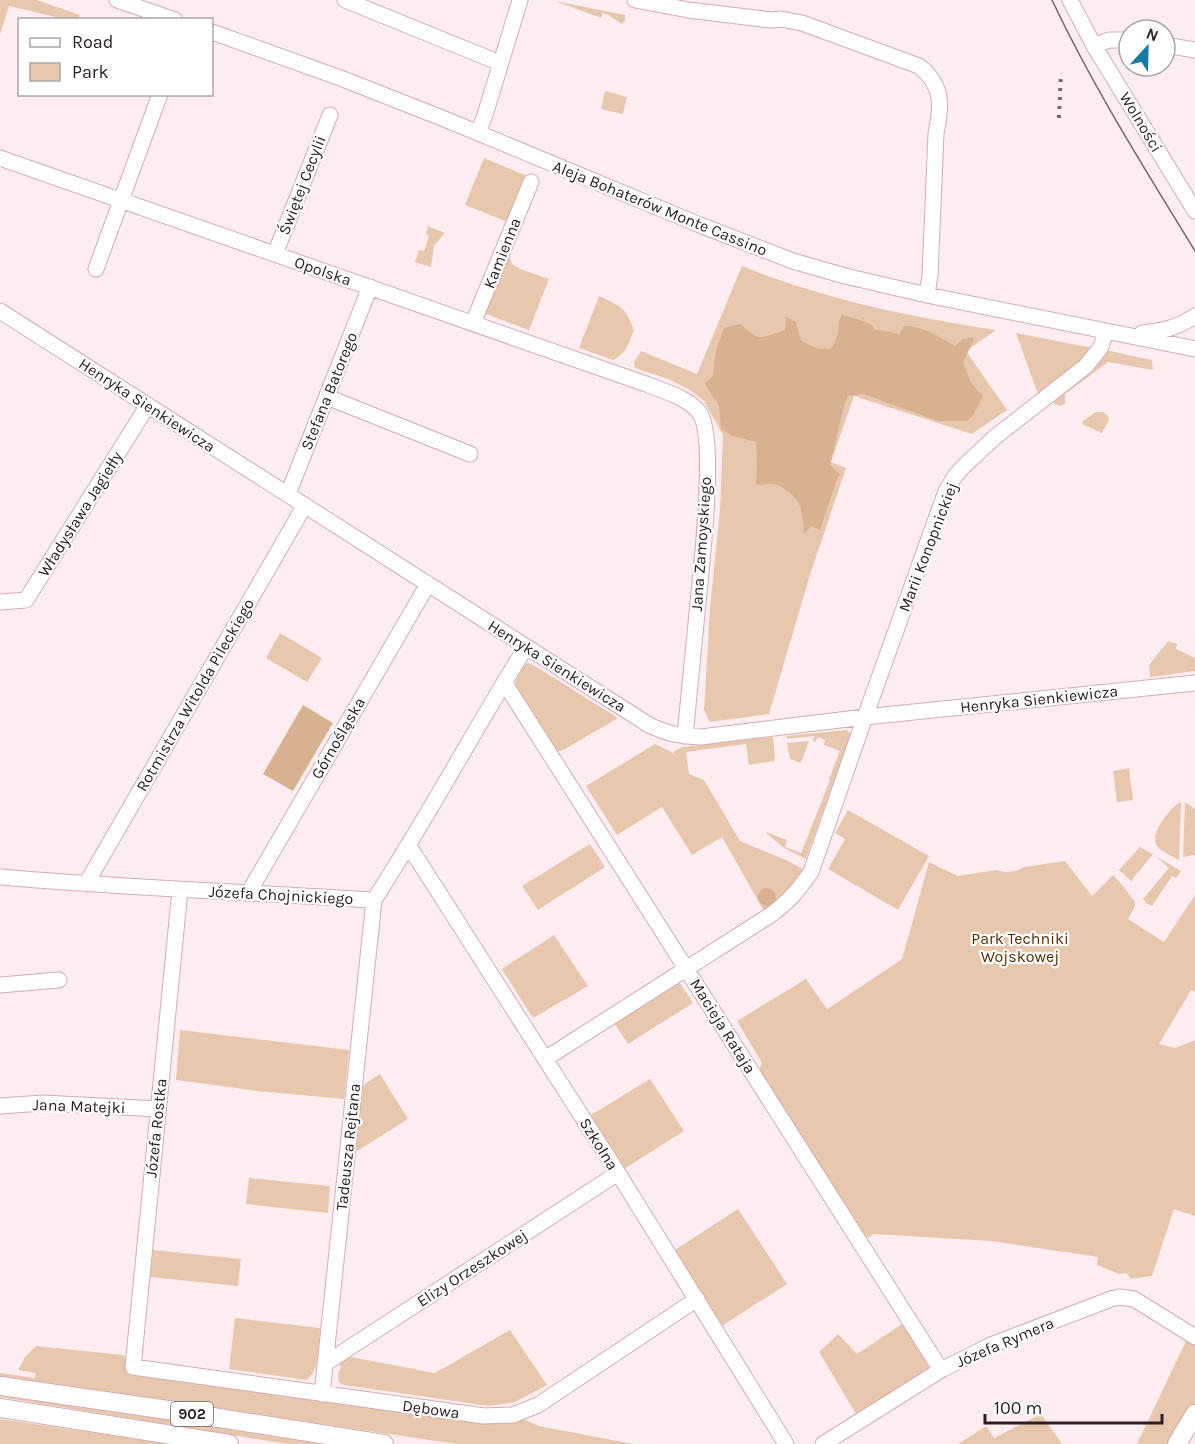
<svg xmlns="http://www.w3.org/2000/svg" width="1195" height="1444" font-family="Karla,sans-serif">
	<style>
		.green { fill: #e7c8ae }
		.forest { fill: #d8b191 }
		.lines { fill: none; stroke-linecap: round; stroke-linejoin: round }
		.minor-casing { stroke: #d3adb2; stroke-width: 17 }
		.major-casing { stroke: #d3adb2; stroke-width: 20 }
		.minor { stroke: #fff; stroke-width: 15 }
		.major { stroke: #fff; stroke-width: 18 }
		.tram { stroke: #766769; stroke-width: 1.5 }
		.rail { stroke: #766769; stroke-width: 4; stroke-dasharray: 3 6; stroke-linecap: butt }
		.labels { text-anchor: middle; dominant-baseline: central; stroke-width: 4.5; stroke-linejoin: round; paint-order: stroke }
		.shield { fill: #fff; stroke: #6d6364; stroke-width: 1.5 }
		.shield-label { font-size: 15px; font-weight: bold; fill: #2e2022 }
		.street-label { font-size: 16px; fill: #2e2022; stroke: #fff }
		.park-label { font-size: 16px; fill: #532e05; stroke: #fff }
	</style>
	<rect width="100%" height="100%" fill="#feedf0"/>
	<path class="green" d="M 0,0 L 37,0 L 80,15 L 78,19 L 64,19 L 9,6 L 0,34 Z
		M 555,1 L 625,15 L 625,21 L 622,24 L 608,15 L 603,13 L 601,18 Z
		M 605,91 L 627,97 L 623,114 L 601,109 Z
		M 484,158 L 527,176 L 508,222 L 465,205 Z
		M 428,226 L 445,233 L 434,246 L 431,267 L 415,262 L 419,250 L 424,251 L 429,236 L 426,234 Z
		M 509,255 L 512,264 L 520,269 L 549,279 L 529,330 L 483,313 Z
		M 742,266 C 823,299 910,317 996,330 L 966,351 L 1007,410 L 972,434 L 854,396 L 831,462 L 846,468 L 810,575 L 769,714 L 710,722 L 704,710 L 710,608 L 720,510 L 723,435 L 704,401 L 690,390 L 668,379 L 635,368 L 634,362 L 641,351 L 697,374 Z
		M 599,296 C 621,306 625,307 634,330 C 628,344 627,353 613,360 L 579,348 Z
		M 1016,333 L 1093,348 L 1083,360 L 1039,397 Z
		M 1105,350 L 1152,360 L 1153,370 L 1108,362 L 1065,394 L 1065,404 L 1060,406 L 1053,403 L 1052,400 Z
		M 1096,412 L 1103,412 L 1108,416 L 1109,420 L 1102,433 L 1082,424 L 1083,421 Z
		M 280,633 L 322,658 L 307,682 L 266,658 Z
		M 1168,641 L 1177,644 L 1176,649 L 1195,658 L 1195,671 L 1150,677 L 1149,665 Z
		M 529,663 L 535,666 L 618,718 L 565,749 L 555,753 L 515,685 L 516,681 L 524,665 Z
		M 847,730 L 851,734 L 806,859 L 784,848 L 766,833 L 766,832 L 787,840 L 785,847 L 801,853 L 830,780 L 829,779 L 840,751 L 824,745 L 825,740 L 818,737 L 815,742 L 813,741 L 814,736 L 787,739 L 786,736 Z
		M 773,737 L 775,758 L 774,761 L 749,765 L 746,744 L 686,752 L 689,774 L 704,780 L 740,841 L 786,860 L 803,869 L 783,898 L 764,911 L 722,837 L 692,855 L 662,807 L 617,835 L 586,786 L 655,744 L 672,752 L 676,758 L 673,752 L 682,747 Z
		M 809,741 L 801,763 L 790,759 L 787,743 Z
		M 1129,768 L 1133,800 L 1117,802 L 1113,771 Z
		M 1181,802 L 1179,860 C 1172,856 1159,851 1156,844 C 1150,833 1172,805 1181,802 Z
		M 1185,802 L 1195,809 L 1195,855 L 1183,857 Z
		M 848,810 L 929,856 L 898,910 L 828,869 L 845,839 L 835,833 Z
		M 590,844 L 605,867 L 538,910 L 522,886 Z
		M 1140,847 L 1153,854 L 1131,881 L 1119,870 Z
		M 1157,857 L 1181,871 L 1176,878 L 1172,876 L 1152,906 L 1147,904 L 1143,899 L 1169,868 Z
		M 1065,861 L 1092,896 L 1113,875 L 1124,887 L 1135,902 L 1135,906 L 1128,919 L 1164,942 L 1195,895 L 1195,992 L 1191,990 L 1159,1044 L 1175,1048 L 1195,1040 L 1195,1216 L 1174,1209 L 1152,1276 L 1131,1279 L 1126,1273 L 1119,1274 L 1097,1265 L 1098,1257 L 991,1241 L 873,1234 L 870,1237 L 866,1237 L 760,1074 L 760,1068 L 762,1063 L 737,1021 L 806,979 L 827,1009 L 902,959 L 929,862 L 958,876 L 996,870 L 1005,872 L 1016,871 L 1024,867 Z
		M 554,935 L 588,986 L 533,1018 L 502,969 Z
		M 678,980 L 693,1003 L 628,1044 L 613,1021 Z
		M 180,1030 L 349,1050 L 344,1099 L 257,1091 L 176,1080 Z
		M 380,1074 L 408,1119 L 357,1151 L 355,1147 L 362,1086 Z
		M 650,1079 L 684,1131 L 624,1169 L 591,1115 Z
		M 249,1178 L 330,1186 L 328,1213 L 246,1204 Z
		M 738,1209 L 787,1284 L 722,1326 L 675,1250 Z
		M 153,1250 L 241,1259 L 238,1286 L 150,1277 Z
		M 235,1318 L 320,1328 C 319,1344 320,1372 306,1380 L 229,1369 Z
		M 902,1324 L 930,1369 L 856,1414 L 819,1352 L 838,1334 L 857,1354 Z
		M 510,1330 L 547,1385 L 515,1402 L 489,1406 L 344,1385 L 339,1382 L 338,1374 L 341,1368 L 339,1363 L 346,1356 L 435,1373 Z
		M 1186,1341 L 1195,1346 L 1195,1404 L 1171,1444 L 1137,1444 Z
		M 36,1346 L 123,1355 L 126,1358 L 126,1370 L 490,1422 L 521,1418 L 539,1426 L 633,1444 L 456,1444 L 0,1376 L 0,1373 L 35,1378 L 35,1373 L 18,1370 L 25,1357 Z
		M 0,1394 L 324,1444 L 287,1444 L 0,1397 Z
		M 1041,1414 L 1062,1444 L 958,1444 L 986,1426 L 994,1438 Z
		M 0,1419 L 170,1444 L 0,1444 Z"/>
	<path class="forest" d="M 842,314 L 871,324 L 874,329 L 899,334 L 904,326 C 923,325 939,337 955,346 L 963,339 L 973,337 L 974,340 L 963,362 L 971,383 L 983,396 L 974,414 L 967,421 L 938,421 L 863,394 L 848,396 L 844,406 L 830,465 L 840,474 L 836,482 L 820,530 L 811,526 L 804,534 C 802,516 804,502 787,491 C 783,488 780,485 774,484 C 767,483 763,486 756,484 L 757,459 L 756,442 L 733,436 L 721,429 L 719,406 L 705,384 L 713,375 L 716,351 L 724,328 L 740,324 C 745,328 750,333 756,336 C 761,340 778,332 785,330 L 786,317 L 796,322 L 801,341 L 816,348 L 831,349 L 838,335 L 839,321 Z
		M 303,705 L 333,723 L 293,791 L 263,774 Z
		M758 897a9 9 0 1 1 18 0a9 9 0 1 1-18 0Z"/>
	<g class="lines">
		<g class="minor-casing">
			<path id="minor" d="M 117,0 L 175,20
				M 345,0 L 500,63
				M 635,0 L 688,10 L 771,20 L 781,19 L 802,23 L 919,66 C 943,85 942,105 936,133 L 930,275 L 927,295
				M 1070,0 L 1094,46 L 1195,211
				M 212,32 L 343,79 L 447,120 L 700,225 L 793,261 L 845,276 L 927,295 L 1195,349
				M 1165,45 L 1195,50
				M 1094,46 L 1109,40 L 1129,40
				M 478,133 L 485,115 L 520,0
				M 0,158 L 646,384 C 663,391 687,397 699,412 C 718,436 700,578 697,613 C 693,654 689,695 685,736
				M 275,254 L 330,115
				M 96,269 L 160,94
				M 0,311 L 649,725 C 668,734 680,736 701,737 L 865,717 L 1195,683
				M 473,323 L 531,182
				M 1142,333 C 1163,331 1177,328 1195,316
				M 327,397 L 470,454
				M 288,494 L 370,287
				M 0,602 L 26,600 L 148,405
				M 504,682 L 941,1370
				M 409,846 L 618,1173 L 786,1444
				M 0,877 C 125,888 250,892 374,900 C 428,817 474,730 526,647
				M 86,884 L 305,505
				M 180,890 L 133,1367 L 484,1416 L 513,1415 L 538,1405 L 697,1299
				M 249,892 L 428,584
				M 0,985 L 59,980
				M 545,1059 L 772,914 C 790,900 798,891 811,872 L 865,717 L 946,491 L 955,476 L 965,465 L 995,437 L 1086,366 L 1101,347 L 1106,331
				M 0,1106 L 43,1103 L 158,1109
				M 326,1363 L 618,1173
				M 322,1394 L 374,900
				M 823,1444 L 941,1370 L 991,1345 L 1111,1299 L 1119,1297 L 1134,1299 L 1195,1337"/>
		</g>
		<g class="major-casing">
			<path id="major" d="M 0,1386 L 175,1411 L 384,1444
				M 0,1408 L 229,1444
				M 1177,1444 L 1195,1414"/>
		</g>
		<use href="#minor" class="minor"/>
		<use href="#major" class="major"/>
		<path class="tram" d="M 1052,0 C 1093,87 1145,169 1195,251"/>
		<path class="rail" d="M 1059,118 L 1061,73"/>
	</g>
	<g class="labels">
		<rect class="shield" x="171" y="1402" width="42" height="24" rx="4.5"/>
		<g class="shield-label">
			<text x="192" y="1414">902</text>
		</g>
		<g class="street-label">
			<text transform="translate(1141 122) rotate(59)">Wolności</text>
			<text transform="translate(302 185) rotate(-69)">Świętej Cecylii</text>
			<text transform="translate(660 208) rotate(22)">Aleja Bohaterów Monte Cassino</text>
			<text transform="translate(502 253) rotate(-68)">Kamienna</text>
			<text transform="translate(323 271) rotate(19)">Opolska</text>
			<text transform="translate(329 391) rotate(-68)">Stefana Batorego</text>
			<text transform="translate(147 405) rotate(33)">Henryka Sienkiewicza</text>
			<text transform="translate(80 514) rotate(-58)">Władysława Jagiełły</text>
			<text transform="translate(701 544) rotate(-86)">Jana Zamoyskiego</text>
			<text transform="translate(928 547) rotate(-69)">Marii Konopnickiej</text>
			<text transform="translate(557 666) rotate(32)">Henryka Sienkiewicza</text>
			<text transform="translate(195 695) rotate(-60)">Rotmistrza Witolda Pileckiego</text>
			<text transform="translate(1039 699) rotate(-6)">Henryka Sienkiewicza</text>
			<text transform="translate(338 738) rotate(-60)">Górnośląska</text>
			<text transform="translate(281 895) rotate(3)">Józefa Chojnickiego</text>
			<text transform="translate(723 1026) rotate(58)">Macieja Rataja</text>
			<text transform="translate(79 1106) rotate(2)">Jana Matejki</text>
			<text transform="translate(156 1128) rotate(-84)">Józefa Rostka</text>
			<text transform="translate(599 1144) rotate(58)">Szkolna</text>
			<text transform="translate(348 1147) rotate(-84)">Tadeusza Rejtana</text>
			<text transform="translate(472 1268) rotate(-33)">Elizy Orzeszkowej</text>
			<text transform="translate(1005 1342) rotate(-23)">Józefa Rymera</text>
			<text transform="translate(431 1409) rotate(8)">Dębowa</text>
		</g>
		<g class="park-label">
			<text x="1020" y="938">Park Techniki<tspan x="1020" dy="18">Wojskowej</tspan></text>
		</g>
	</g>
	<rect x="18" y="18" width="195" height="78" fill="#ffffff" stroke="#aba6a7" stroke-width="1.5"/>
	<rect x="30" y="38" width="30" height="9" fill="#ffffff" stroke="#aba6a7" stroke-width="1.5"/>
	<text x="72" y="48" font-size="18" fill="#2e2022">Road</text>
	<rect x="30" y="63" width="30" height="18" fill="#e7c8ae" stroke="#aba6a7" stroke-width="1.5"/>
	<text x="72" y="78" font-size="18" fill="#2e2022">Park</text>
	<g transform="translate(1147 48) rotate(22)"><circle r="28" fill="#ffffff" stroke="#aba6a7" stroke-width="1.5"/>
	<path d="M0-4.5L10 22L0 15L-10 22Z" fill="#177ba7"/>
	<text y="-9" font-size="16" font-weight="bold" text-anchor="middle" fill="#2e2022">N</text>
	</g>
	<path d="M985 1414v9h177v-9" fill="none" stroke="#2e2022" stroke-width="3"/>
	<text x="994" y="1414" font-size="18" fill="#2e2022" stroke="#ffffff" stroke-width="4.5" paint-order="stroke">100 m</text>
</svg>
